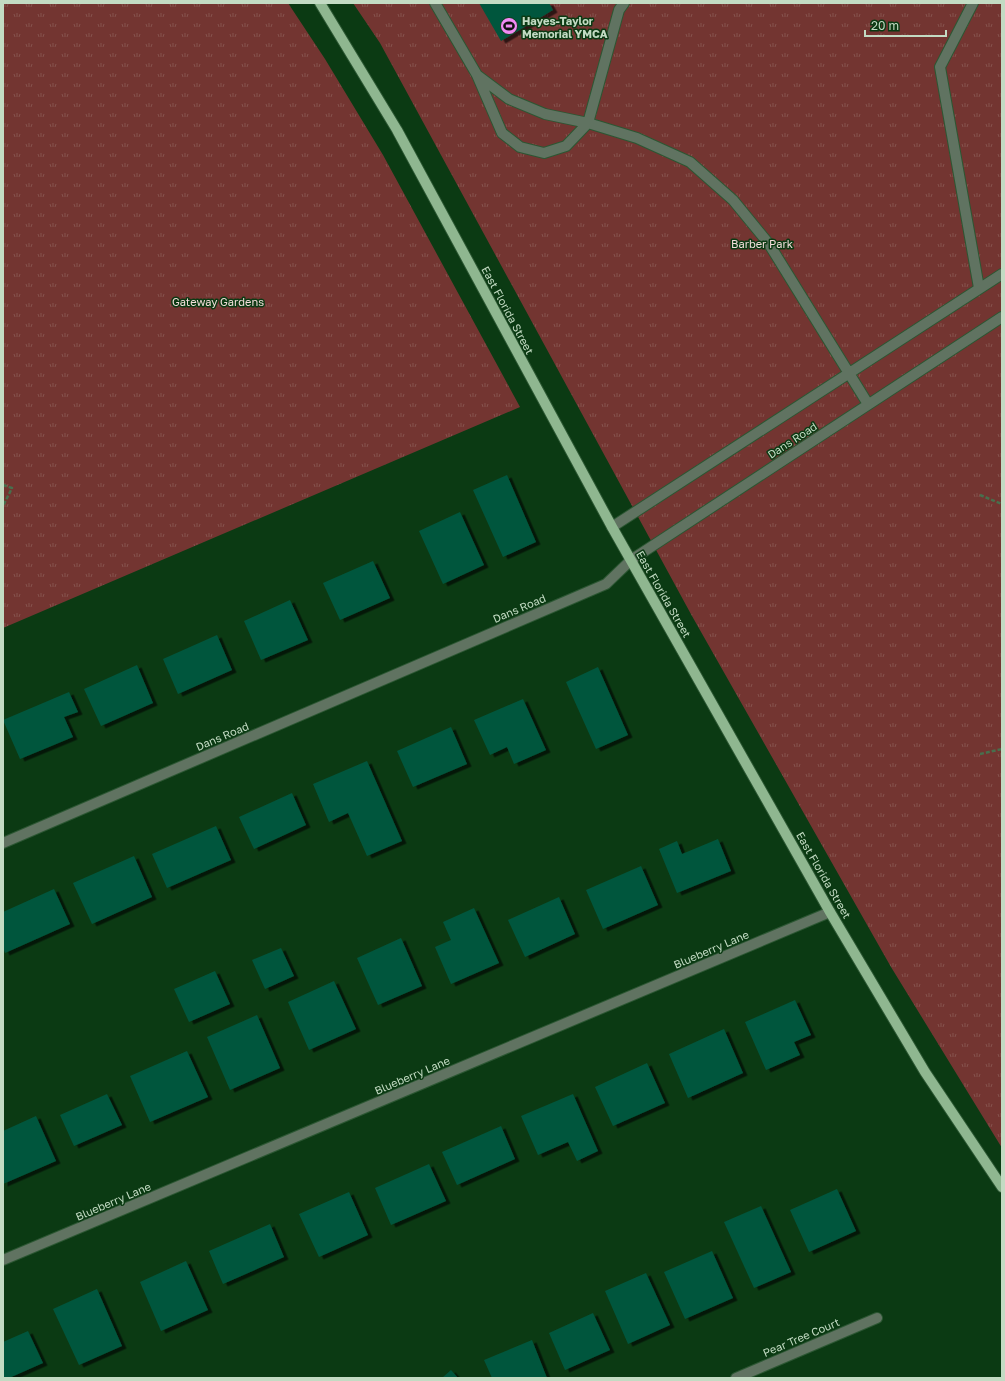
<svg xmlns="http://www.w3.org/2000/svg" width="1005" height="1381" font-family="'Golos Text',sans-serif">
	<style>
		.park { fill: url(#park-tufts) }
		.building { fill: #02563d; filter: url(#shadow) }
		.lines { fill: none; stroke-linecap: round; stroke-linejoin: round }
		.minor-casing { stroke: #2c5733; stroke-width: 12 }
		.major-casing { stroke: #2c5733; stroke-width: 12 }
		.path { stroke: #486f4d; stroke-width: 2.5; stroke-dasharray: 4 2; stroke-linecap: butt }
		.minor { stroke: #607361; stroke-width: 10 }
		.major { stroke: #8fb790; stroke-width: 10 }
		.labels { text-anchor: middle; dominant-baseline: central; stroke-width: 3; stroke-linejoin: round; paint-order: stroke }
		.poi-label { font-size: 11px; font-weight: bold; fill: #c3dbc3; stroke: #0b3a13; text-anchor: start }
		.park-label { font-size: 11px; fill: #f4ddda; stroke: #0b3a13 }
		.street-label { font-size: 11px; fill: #c3dbc3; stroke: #0b3a13 }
	</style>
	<defs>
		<pattern id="park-tufts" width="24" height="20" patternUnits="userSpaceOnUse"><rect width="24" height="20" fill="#733531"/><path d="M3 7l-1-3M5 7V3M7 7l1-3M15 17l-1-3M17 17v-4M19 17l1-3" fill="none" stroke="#85524d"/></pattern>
		<filter id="shadow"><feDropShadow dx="4.5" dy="2.5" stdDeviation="0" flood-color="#0009"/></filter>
	</defs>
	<rect width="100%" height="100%" fill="#0b3a13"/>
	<path class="park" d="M 3,3 L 288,3 L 325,59 L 383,155 L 520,407 L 3,628 Z
		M 353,3 L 1002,3 L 1002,1148 L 891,967 L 692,616 L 380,43 Z"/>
	<path class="building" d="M 479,3 L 549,3 L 553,10 L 501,41 Z
		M 507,475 L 536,542 L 503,557 L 473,490 Z
		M 460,512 L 484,565 L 443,584 L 419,531 Z
		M 373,561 L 390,598 L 340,620 L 323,583 Z
		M 290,600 L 308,640 L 261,660 L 244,621 Z
		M 217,635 L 232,670 L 178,694 L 163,659 Z
		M 137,665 L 153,703 L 101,726 L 84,689 Z
		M 598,667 L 628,735 L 596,749 L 566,682 Z
		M 69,692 L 78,712 L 64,717 L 73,737 L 20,759 L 3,720 Z
		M 523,699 L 546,750 L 514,764 L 507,747 L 490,755 L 474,720 Z
		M 451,727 L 467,764 L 413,787 L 397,751 Z
		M 367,761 L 402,841 L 367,856 L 348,813 L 329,822 L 313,784 Z
		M 292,793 L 306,825 L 254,849 L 239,817 Z
		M 216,826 L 231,860 L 167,888 L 152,854 Z
		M 718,839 L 731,871 L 677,893 L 659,849 L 677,841 L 682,854 Z
		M 134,856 L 152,897 L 92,924 L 73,883 Z
		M 641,866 L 658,905 L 603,929 L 586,890 Z
		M 54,889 L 70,924 L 5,953 L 3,948 L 3,912 Z
		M 559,897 L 575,934 L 525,957 L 508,920 Z
		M 474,908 L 499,963 L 451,984 L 435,947 L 451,940 L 443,922 Z
		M 401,938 L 422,986 L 378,1005 L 357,958 Z
		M 281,948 L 294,976 L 265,989 L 252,960 Z
		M 215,971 L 230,1004 L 189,1022 L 174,989 Z
		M 334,981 L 356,1029 L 309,1050 L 288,1002 Z
		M 795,1000 L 811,1035 L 794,1042 L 800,1055 L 766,1070 L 745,1022 Z
		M 257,1015 L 280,1068 L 230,1090 L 207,1037 Z
		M 724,1029 L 743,1073 L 688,1098 L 669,1054 Z
		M 187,1051 L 208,1097 L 150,1122 L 130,1076 Z
		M 647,1063 L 665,1103 L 613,1126 L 595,1087 Z
		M 107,1094 L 122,1125 L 74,1146 L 60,1115 Z
		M 573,1094 L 598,1151 L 577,1161 L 568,1142 L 538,1155 L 521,1116 Z
		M 36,1116 L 56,1161 L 3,1184 L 3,1131 Z
		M 501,1126 L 515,1159 L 457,1185 L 442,1152 Z
		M 429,1164 L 446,1201 L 391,1225 L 375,1188 Z
		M 837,1189 L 856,1231 L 809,1252 L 790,1210 Z
		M 349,1192 L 368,1235 L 319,1257 L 299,1214 Z
		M 761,1206 L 791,1272 L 754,1288 L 724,1222 Z
		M 270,1224 L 284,1257 L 223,1284 L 209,1251 Z
		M 712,1251 L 733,1298 L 685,1319 L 664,1272 Z
		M 186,1261 L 208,1310 L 161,1331 L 140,1282 Z
		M 646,1273 L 670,1325 L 628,1344 L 605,1291 Z
		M 97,1289 L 122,1346 L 79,1365 L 53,1309 Z
		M 593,1313 L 610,1350 L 565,1370 L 549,1333 Z
		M 28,1331 L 43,1363 L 9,1378 L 3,1378 L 3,1342 Z
		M 532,1340 L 547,1378 L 492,1378 L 484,1360 Z
		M 451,1370 L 458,1378 L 442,1378 Z"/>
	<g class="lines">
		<g class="minor-casing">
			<path id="minor" d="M 435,3 L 477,75 L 502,133 L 520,147 L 544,153 L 566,146 L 588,123 L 619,10 L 624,3
				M 973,3 L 940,67 L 979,288
				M 477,75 L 509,99 L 545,114 L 588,123 L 637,138 L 690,162 L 733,200 L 769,244 L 868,404
				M 612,527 L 1002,274
				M 3,843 L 606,584 L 631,560 L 1002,317
				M 3,1260 L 830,912
				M 736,1378 L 877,1318"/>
		</g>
		<g class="major-casing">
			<path id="major" d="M 320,3 L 397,130 L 612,527 L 830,912 L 925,1072 L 1002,1187"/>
		</g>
		<path class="path" d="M 3,485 L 12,488 L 3,506
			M 980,495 L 1002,504
			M 980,754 L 1002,749"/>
		<use href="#minor" class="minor"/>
		<use href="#major" class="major"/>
	</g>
	<defs>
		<g id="stadium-disc" transform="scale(0.9)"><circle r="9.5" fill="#f18bf5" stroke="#0b3a13"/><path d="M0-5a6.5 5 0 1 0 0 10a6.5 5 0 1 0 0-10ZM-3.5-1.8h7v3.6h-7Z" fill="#111"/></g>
	</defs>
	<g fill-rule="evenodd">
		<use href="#stadium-disc" x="509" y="26"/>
	</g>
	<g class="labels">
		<g class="poi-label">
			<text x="522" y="20">Hayes-Taylor<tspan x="522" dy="13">Memorial YMCA</tspan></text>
		</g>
		<g class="park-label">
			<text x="762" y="243">Barber Park</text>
			<text x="218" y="301">Gateway Gardens</text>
		</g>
		<g class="street-label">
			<text transform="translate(508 310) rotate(62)">East Florida Street</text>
			<text transform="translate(792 440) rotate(-33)">Dans Road</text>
			<text transform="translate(664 594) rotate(60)">East Florida Street</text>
			<text transform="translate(519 608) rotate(-23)">Dans Road</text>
			<text transform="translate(222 736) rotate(-23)">Dans Road</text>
			<text transform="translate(824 875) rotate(60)">East Florida Street</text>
			<text transform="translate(711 949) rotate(-23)">Blueberry Lane</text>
			<text transform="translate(412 1075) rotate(-23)">Blueberry Lane</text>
			<text transform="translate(113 1201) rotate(-23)">Blueberry Lane</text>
			<text transform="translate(801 1337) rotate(-23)">Pear Tree Court</text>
		</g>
	</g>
	<rect width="1005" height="1381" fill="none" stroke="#c3dbc3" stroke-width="8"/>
	<path d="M865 30v6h81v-6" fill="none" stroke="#c3dbc3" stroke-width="2"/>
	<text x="871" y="30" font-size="12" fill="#c3dbc3" stroke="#0b3a13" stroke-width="3" paint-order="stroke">20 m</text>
</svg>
